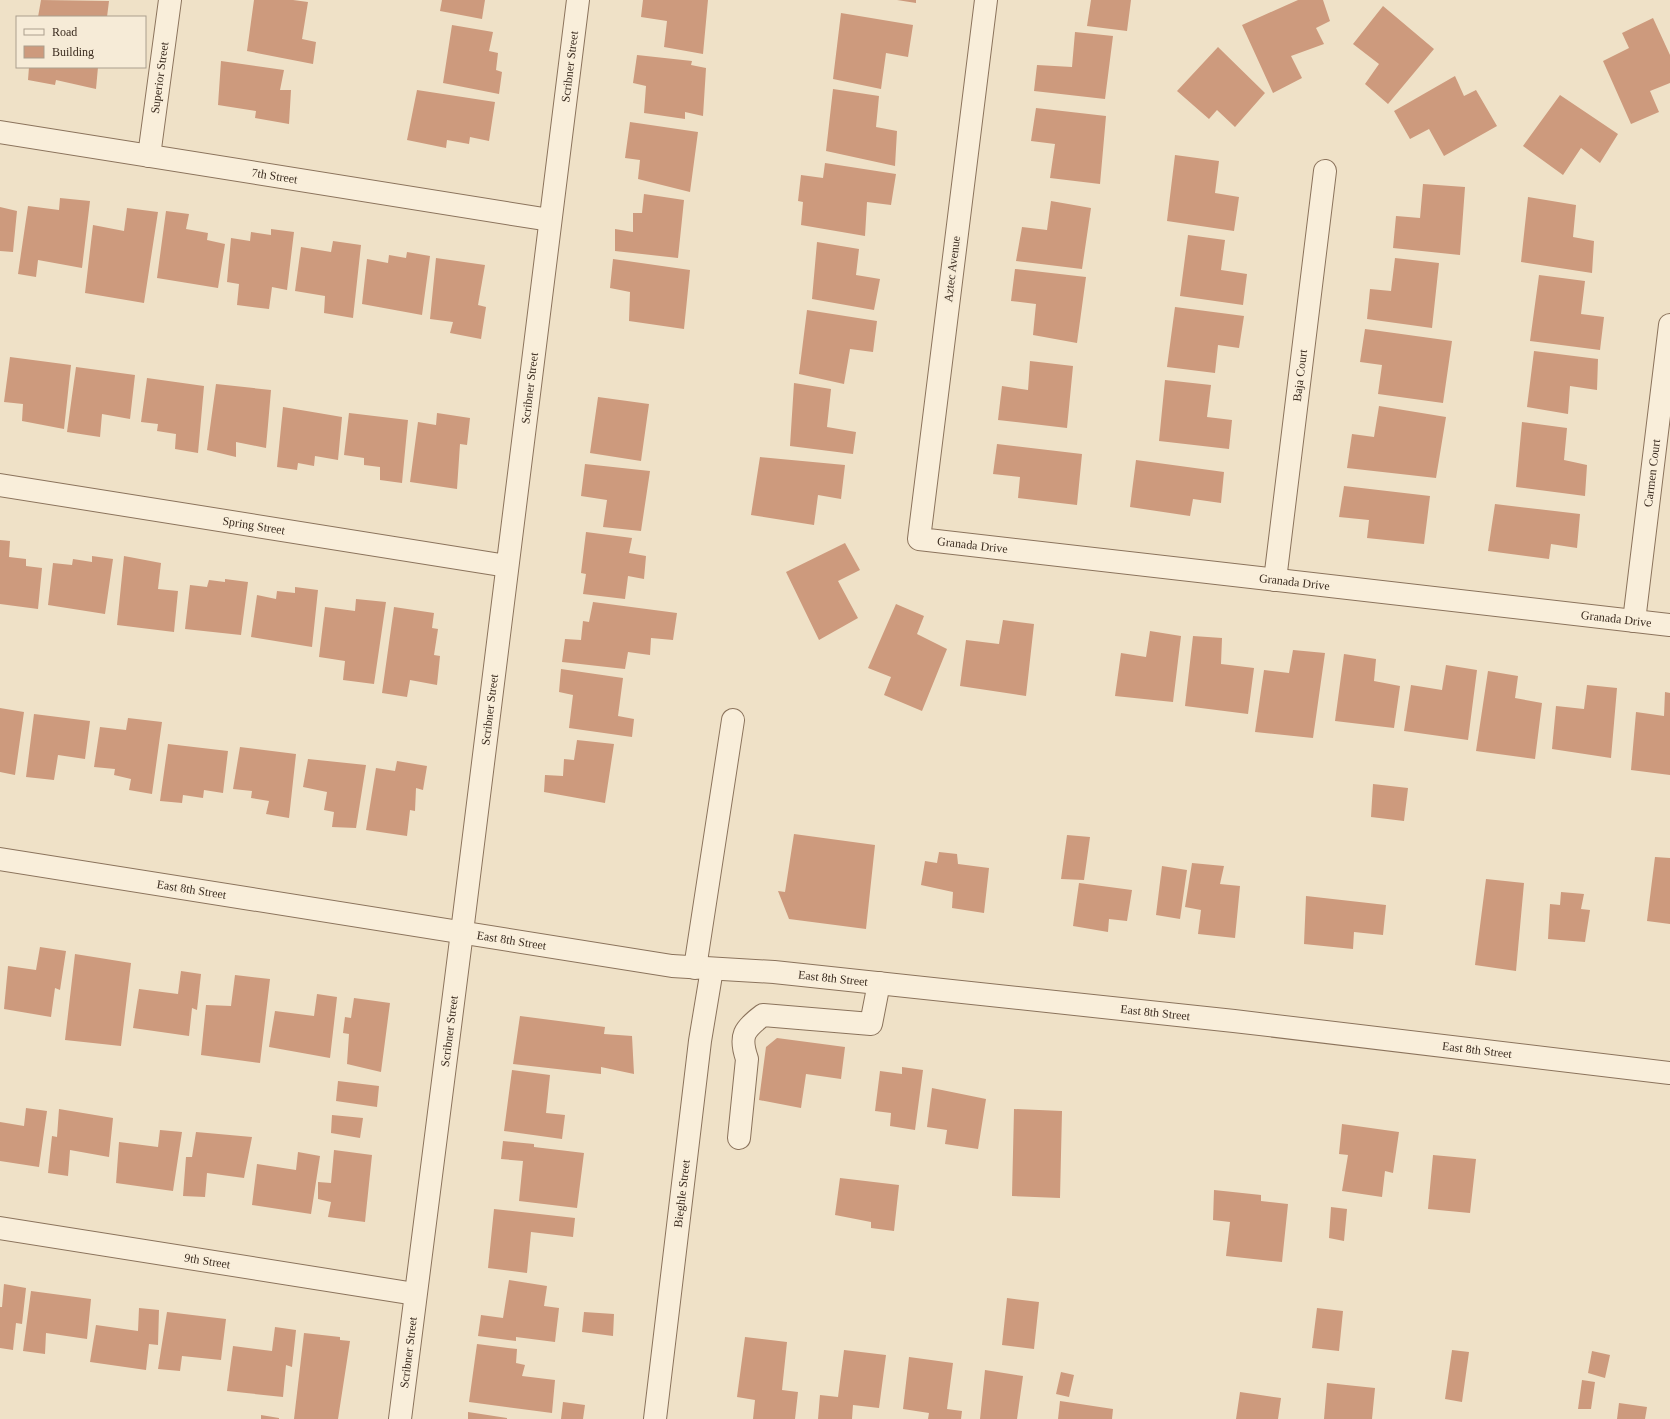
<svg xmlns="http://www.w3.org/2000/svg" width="1670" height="1419" font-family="'Times New Roman',serif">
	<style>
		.building { fill: #cd9a7d }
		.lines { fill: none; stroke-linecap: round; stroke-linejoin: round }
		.minor-casing { stroke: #8b735c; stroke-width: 24 }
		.minor { stroke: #f9eeda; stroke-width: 22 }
		.labels { text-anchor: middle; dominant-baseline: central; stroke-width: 4; stroke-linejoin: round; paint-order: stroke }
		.street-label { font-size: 12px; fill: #3b2c20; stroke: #f6ebd7 }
	</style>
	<rect width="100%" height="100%" fill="#efe1c7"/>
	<path class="building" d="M 41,0 L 109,1 L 107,17 L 38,17 Z
		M 254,0 L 293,0 L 308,2 L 302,39 L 316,42 L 313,64 L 247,51 Z
		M 442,0 L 485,0 L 482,19 L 440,11 Z
		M 643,0 L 708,0 L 703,54 L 664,47 L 667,21 L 641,17 Z
		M 897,0 L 916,0 L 916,3 Z
		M 1091,0 L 1131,0 L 1127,31 L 1087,26 Z
		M 1298,0 L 1323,0 L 1330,21 L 1316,28 L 1324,44 L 1291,56 L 1302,78 L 1273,93 L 1242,25 Z
		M 1383,6 L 1434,49 L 1388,104 L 1365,84 L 1379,64 L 1353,44 Z
		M 841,13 L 913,25 L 908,57 L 886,53 L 881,89 L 833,79 Z
		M 1653,18 L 1670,55 L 1670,83 L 1650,91 L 1659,112 L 1631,124 L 1603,61 L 1629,48 L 1622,33 Z
		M 452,25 L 493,32 L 489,51 L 498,53 L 496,70 L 502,72 L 499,94 L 443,83 Z
		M 1075,32 L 1113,36 L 1105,99 L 1034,91 L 1037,65 L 1072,67 Z
		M 1218,47 L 1265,93 L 1235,127 L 1217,110 L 1209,119 L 1177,91 Z
		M 637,55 L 692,61 L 691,65 L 706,68 L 703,116 L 685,112 L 685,119 L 644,113 L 646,86 L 633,83 Z
		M 221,61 L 284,70 L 280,90 L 291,90 L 289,124 L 255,118 L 256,111 L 218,105 Z
		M 29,67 L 98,67 L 96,89 L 56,80 L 55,85 L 28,80 Z
		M 1455,76 L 1464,96 L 1476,90 L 1497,126 L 1444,156 L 1429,129 L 1410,139 L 1394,111 Z
		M 833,89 L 879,96 L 876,127 L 897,131 L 895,166 L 826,151 Z
		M 417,90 L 495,102 L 489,141 L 470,137 L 469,144 L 447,140 L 446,148 L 407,140 Z
		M 1560,95 L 1618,134 L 1600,163 L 1581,148 L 1563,175 L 1523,146 Z
		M 1036,108 L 1106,116 L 1100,184 L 1050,178 L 1055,144 L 1031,141 Z
		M 630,122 L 698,132 L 690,192 L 638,179 L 640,160 L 625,158 Z
		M 1175,155 L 1219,161 L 1215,193 L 1239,197 L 1234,231 L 1167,221 Z
		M 825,163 L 896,174 L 891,205 L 867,202 L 865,236 L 801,225 L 803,202 L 798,201 L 801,175 L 823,178 Z
		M 1423,184 L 1465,187 L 1460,255 L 1393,248 L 1396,216 L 1420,218 Z
		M 644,194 L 684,200 L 678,258 L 615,251 L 615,229 L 633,232 L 633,213 L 642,213 Z
		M 1528,197 L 1576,205 L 1573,237 L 1594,241 L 1592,273 L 1521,262 Z
		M 60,198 L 90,201 L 82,268 L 38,260 L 36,277 L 18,274 L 28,206 L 59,210 Z
		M 1051,201 L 1091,208 L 1082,269 L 1016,261 L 1022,227 L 1047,230 Z
		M 0,207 L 17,211 L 13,252 L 0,251 Z
		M 127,208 L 158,212 L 144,303 L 85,293 L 93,225 L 124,231 Z
		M 166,211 L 189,214 L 186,229 L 208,233 L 207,240 L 225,244 L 218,288 L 157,278 Z
		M 271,229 L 294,232 L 287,290 L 272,287 L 269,309 L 237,305 L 239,284 L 227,282 L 231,238 L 250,241 L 251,232 L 271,235 Z
		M 1188,235 L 1225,240 L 1221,270 L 1247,274 L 1243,305 L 1180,296 Z
		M 333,241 L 361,245 L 353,318 L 324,313 L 325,296 L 295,291 L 301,247 L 331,252 Z
		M 817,242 L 859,249 L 856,275 L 880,279 L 874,310 L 812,299 Z
		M 407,252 L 430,256 L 422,315 L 362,304 L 367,259 L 388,263 L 389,255 L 406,258 Z
		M 436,258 L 485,265 L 478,305 L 486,307 L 481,339 L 450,333 L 453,322 L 430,319 Z
		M 1395,258 L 1439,263 L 1432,328 L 1367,319 L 1370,289 L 1391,291 Z
		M 613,259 L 690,270 L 684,329 L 629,321 L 630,292 L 610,288 Z
		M 1015,269 L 1086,277 L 1077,343 L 1033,335 L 1036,304 L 1011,301 Z
		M 1539,275 L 1585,281 L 1581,314 L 1604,317 L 1600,350 L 1530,341 Z
		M 1175,307 L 1244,316 L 1239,348 L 1218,345 L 1215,373 L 1167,367 Z
		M 807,310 L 877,321 L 873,352 L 850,349 L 844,384 L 799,374 Z
		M 1365,329 L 1452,341 L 1443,403 L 1378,394 L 1382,365 L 1360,362 Z
		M 1534,351 L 1598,359 L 1597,390 L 1570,386 L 1568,414 L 1527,407 Z
		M 10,357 L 71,365 L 64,429 L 22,421 L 23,404 L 4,402 Z
		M 1030,361 L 1073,366 L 1067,428 L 998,420 L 1002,386 L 1028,390 Z
		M 76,367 L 135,375 L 130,419 L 102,414 L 100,437 L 67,432 Z
		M 147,378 L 204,386 L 198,453 L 175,449 L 176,434 L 157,431 L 158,424 L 141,422 Z
		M 1165,380 L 1211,385 L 1207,417 L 1232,420 L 1229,449 L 1159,441 Z
		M 794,383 L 831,389 L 827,427 L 856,432 L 853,454 L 790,446 Z
		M 216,384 L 271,390 L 266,448 L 236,442 L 236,457 L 207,450 Z
		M 598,397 L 649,404 L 641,461 L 590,453 Z
		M 1379,406 L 1446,417 L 1436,478 L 1347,468 L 1352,434 L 1374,437 Z
		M 283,407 L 342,417 L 338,460 L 315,456 L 314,466 L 298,463 L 297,470 L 277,467 Z
		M 349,413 L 408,420 L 402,483 L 380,480 L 380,467 L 364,465 L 364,458 L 344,455 Z
		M 437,413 L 470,418 L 467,445 L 460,444 L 457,489 L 410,482 L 418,422 L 436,425 Z
		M 1522,422 L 1567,428 L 1564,460 L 1587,465 L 1585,496 L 1516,487 Z
		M 997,444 L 1082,454 L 1077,505 L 1018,498 L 1020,477 L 993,474 Z
		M 760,457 L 845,465 L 841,499 L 818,495 L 814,525 L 751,515 Z
		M 1136,460 L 1224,472 L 1221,503 L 1193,499 L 1190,516 L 1130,507 Z
		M 585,464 L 650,471 L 641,531 L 603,527 L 607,500 L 581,496 Z
		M 1344,486 L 1430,496 L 1424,544 L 1367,538 L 1369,520 L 1339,517 Z
		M 1495,504 L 1580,514 L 1577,548 L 1551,544 L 1549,559 L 1488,551 Z
		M 586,532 L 632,538 L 629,553 L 646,556 L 644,579 L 628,576 L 625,599 L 583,594 L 586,574 L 581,573 Z
		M 0,540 L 10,541 L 9,557 L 26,559 L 26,566 L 42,568 L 38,609 L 0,604 Z
		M 845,543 L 860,570 L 838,581 L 858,618 L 819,640 L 786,572 Z
		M 92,556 L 113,559 L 105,614 L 48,605 L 53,563 L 72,565 L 73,559 L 92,562 Z
		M 124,556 L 161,563 L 158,589 L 178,591 L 174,632 L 117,625 Z
		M 225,579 L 248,582 L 241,635 L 185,629 L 190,585 L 207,587 L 209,580 L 225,582 Z
		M 295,587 L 318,590 L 312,647 L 251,637 L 257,595 L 276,599 L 277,591 L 295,593 Z
		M 356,599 L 386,602 L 374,684 L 343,680 L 345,661 L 319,657 L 325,607 L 355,611 Z
		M 593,602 L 677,613 L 673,640 L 651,638 L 650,655 L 628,652 L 625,669 L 562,662 L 565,639 L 581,640 L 583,621 L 589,622 Z
		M 896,604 L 924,616 L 917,634 L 947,649 L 922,711 L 884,695 L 891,677 L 868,668 Z
		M 394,607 L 434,613 L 432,628 L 438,629 L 434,655 L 440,656 L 437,685 L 410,680 L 407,697 L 382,693 Z
		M 1003,620 L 1034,624 L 1026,696 L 960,686 L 966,640 L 999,644 Z
		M 1150,631 L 1181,636 L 1173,702 L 1115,696 L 1121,653 L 1146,657 Z
		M 1193,636 L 1222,638 L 1221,664 L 1254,668 L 1248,714 L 1185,706 Z
		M 1293,650 L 1325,653 L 1313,738 L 1255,732 L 1264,670 L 1289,673 Z
		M 1344,654 L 1376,659 L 1374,681 L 1400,686 L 1394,728 L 1335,721 Z
		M 1446,665 L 1477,670 L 1468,740 L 1404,731 L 1411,685 L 1442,690 Z
		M 561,669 L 623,678 L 618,716 L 634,719 L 632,737 L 569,728 L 573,695 L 559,692 Z
		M 1488,671 L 1518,676 L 1515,698 L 1542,703 L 1535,759 L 1476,751 Z
		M 1587,685 L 1617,688 L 1611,758 L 1552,749 L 1556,706 L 1584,709 Z
		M 1665,692 L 1670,693 L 1670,775 L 1631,770 L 1636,712 L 1664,716 Z
		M 0,708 L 24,712 L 15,775 L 0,772 Z
		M 34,714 L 90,721 L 85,759 L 58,755 L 54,780 L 26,777 Z
		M 128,718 L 162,722 L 152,794 L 129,790 L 131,779 L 114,775 L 115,769 L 94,767 L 100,727 L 126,730 Z
		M 577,740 L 614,744 L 605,803 L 544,792 L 545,775 L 563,776 L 564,759 L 574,760 Z
		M 168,744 L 228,751 L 223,793 L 204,790 L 203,798 L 183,795 L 182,803 L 160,801 Z
		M 240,747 L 296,754 L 289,818 L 266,814 L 269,801 L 251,798 L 252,791 L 233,789 Z
		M 308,759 L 366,765 L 356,828 L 332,827 L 334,812 L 324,810 L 327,792 L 303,787 Z
		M 397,761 L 427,766 L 423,790 L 416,788 L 415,811 L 410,810 L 407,836 L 366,830 L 376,768 L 395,771 Z
		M 1373,784 L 1408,788 L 1404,821 L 1371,817 Z
		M 794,834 L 875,845 L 866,929 L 789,919 L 778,891 L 785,892 Z
		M 1067,835 L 1090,837 L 1084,880 L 1061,879 Z
		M 939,852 L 957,854 L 958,864 L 989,868 L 984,913 L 952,908 L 953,892 L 921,885 L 925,861 L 937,863 Z
		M 1655,857 L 1670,858 L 1670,924 L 1647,921 Z
		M 1192,863 L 1224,866 L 1220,884 L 1240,886 L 1235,938 L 1198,934 L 1201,910 L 1185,907 Z
		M 1162,866 L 1187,870 L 1180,919 L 1156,915 Z
		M 1486,879 L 1524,883 L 1516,971 L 1475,965 Z
		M 1079,883 L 1132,890 L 1127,921 L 1109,919 L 1108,932 L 1073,926 Z
		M 1561,892 L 1584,894 L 1581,909 L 1590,910 L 1585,942 L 1548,939 L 1550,904 L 1560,905 Z
		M 1306,896 L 1386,905 L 1383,935 L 1354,932 L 1353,949 L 1304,944 Z
		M 40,947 L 66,951 L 60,990 L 55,988 L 51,1017 L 4,1009 L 8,966 L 36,970 Z
		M 75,954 L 131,963 L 121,1046 L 65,1040 Z
		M 181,971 L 201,974 L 197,1010 L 192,1008 L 189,1036 L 133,1028 L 139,989 L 178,994 Z
		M 235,975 L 270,979 L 260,1063 L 201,1055 L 206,1005 L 231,1006 Z
		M 317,994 L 337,997 L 330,1058 L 269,1047 L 275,1011 L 314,1016 Z
		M 354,998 L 390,1003 L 381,1072 L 347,1064 L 349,1034 L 343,1033 L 345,1017 L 351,1018 Z
		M 520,1016 L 605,1027 L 604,1034 L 632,1036 L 634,1074 L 601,1067 L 601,1074 L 513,1064 Z
		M 777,1038 L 845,1047 L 841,1079 L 806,1074 L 801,1108 L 759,1100 L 766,1047 Z
		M 902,1067 L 923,1070 L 915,1130 L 890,1126 L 891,1113 L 875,1111 L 880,1071 L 902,1074 Z
		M 512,1070 L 550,1075 L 546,1113 L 565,1115 L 562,1139 L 504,1131 Z
		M 338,1081 L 379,1086 L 377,1107 L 336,1101 Z
		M 932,1088 L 986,1099 L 978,1149 L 945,1144 L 947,1130 L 927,1127 Z
		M 26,1108 L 47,1111 L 39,1167 L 0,1161 L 0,1122 L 24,1126 Z
		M 59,1109 L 113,1118 L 109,1157 L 70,1150 L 68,1176 L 48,1173 L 52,1136 L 57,1137 Z
		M 1014,1109 L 1062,1111 L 1060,1198 L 1012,1196 Z
		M 332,1115 L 363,1118 L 360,1138 L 331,1133 Z
		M 1342,1124 L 1399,1132 L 1393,1173 L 1385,1171 L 1382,1197 L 1342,1191 L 1348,1155 L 1339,1154 Z
		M 160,1130 L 182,1132 L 173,1191 L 116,1183 L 119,1142 L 158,1147 Z
		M 196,1132 L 252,1137 L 244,1178 L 207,1173 L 205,1197 L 183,1196 L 186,1157 L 192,1157 Z
		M 503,1141 L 534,1144 L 534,1147 L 584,1153 L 577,1208 L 519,1201 L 523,1161 L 501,1159 Z
		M 334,1150 L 372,1155 L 365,1222 L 328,1217 L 331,1202 L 318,1199 L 318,1182 L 331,1183 Z
		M 298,1152 L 320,1156 L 311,1214 L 252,1205 L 257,1164 L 296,1170 Z
		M 1433,1155 L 1476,1159 L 1470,1213 L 1428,1209 Z
		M 840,1178 L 899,1185 L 894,1231 L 871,1228 L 871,1222 L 835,1215 Z
		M 1214,1190 L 1261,1195 L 1261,1201 L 1288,1204 L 1282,1262 L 1226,1256 L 1230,1222 L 1213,1220 Z
		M 1331,1207 L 1347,1209 L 1344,1241 L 1329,1238 Z
		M 494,1209 L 575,1218 L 573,1237 L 531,1232 L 527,1273 L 488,1268 Z
		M 509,1280 L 547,1286 L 544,1306 L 559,1308 L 555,1342 L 516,1337 L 516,1341 L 478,1336 L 481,1315 L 503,1318 Z
		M 4,1284 L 26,1288 L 22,1324 L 16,1323 L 13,1350 L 0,1348 L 0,1307 L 2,1307 Z
		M 31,1291 L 91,1299 L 87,1339 L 46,1333 L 45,1354 L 23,1351 Z
		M 1007,1298 L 1039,1302 L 1034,1349 L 1002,1345 Z
		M 139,1308 L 159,1310 L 158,1345 L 149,1344 L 146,1370 L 90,1362 L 96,1325 L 138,1331 Z
		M 1317,1308 L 1343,1311 L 1339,1351 L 1312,1348 Z
		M 167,1312 L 226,1319 L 221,1360 L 182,1356 L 180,1371 L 158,1369 Z
		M 584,1312 L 614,1314 L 613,1336 L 582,1332 Z
		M 275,1327 L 296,1330 L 292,1367 L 286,1365 L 283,1397 L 227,1391 L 233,1346 L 272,1351 Z
		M 304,1333 L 340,1337 L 340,1340 L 350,1341 L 338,1419 L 294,1419 Z
		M 745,1337 L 787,1342 L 782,1390 L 798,1392 L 795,1419 L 753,1419 L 755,1400 L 737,1397 Z
		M 477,1344 L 517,1349 L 516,1363 L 525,1365 L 522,1376 L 555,1380 L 552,1413 L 469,1402 Z
		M 844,1350 L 886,1355 L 879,1408 L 853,1405 L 852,1419 L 818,1419 L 820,1395 L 838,1397 Z
		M 1452,1350 L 1469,1352 L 1462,1402 L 1445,1399 Z
		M 1592,1351 L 1610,1355 L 1605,1378 L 1588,1373 Z
		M 909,1357 L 953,1363 L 947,1409 L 962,1411 L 961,1419 L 928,1419 L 929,1413 L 903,1409 Z
		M 985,1370 L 1023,1376 L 1017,1419 L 980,1419 Z
		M 1061,1372 L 1074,1375 L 1069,1397 L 1056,1394 Z
		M 1582,1380 L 1595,1382 L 1591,1409 L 1578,1409 Z
		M 1327,1383 L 1375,1388 L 1372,1419 L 1324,1419 Z
		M 1240,1392 L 1281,1398 L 1278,1419 L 1236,1419 Z
		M 1060,1401 L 1113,1409 L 1112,1419 L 1058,1419 Z
		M 563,1402 L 585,1405 L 583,1419 L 561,1419 Z
		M 1619,1403 L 1647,1407 L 1645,1419 L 1617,1419 Z
		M 468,1412 L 507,1418 L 507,1419 L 468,1419 Z
		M 261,1415 L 279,1418 L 279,1419 L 261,1419 Z"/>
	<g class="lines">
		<g class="minor-casing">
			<g id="minor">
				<path id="s1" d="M 986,0 L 919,539 L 1670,625"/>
				<path id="s2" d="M 0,132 L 550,220"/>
				<path id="s3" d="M 149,156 L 170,0"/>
				<path id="s4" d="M 0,485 L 507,566"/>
				<path id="s5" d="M 1275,580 L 1325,171"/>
				<path id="s6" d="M 1634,621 L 1670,325"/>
				<path id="s7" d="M 0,859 L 672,966 L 774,972 L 1234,1021 L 1670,1073"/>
				<path d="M 695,968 L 733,720"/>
				<path d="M 739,1138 L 747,1059 C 739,1036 744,1029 763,1015 L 871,1024 L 879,983"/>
				<path id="s8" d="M 0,1228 L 415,1294"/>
				<path id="s9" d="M 400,1419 L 462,932 L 578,0"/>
				<path id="s10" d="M 655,1419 L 700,1041 L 712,969"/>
			</g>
		</g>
		<use href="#minor" class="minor"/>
	</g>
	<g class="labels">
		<g class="street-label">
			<text stroke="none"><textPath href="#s9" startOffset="1363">Scribner Street</textPath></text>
			<text stroke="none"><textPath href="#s3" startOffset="79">Superior Street</textPath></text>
			<text stroke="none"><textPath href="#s2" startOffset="278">7th Street</textPath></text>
			<text transform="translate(952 269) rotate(-83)">Aztec Avenue</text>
			<text stroke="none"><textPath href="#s5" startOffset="206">Baja Court</textPath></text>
			<text stroke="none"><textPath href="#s9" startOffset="1039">Scribner Street</textPath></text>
			<text stroke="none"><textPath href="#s6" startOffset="149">Carmen Court</textPath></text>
			<text stroke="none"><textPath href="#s4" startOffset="257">Spring Street</textPath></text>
			<text stroke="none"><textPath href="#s1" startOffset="597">Granada Drive</textPath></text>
			<text stroke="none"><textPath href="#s1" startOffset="921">Granada Drive</textPath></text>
			<text stroke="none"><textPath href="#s1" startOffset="1245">Granada Drive</textPath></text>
			<text stroke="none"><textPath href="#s9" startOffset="715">Scribner Street</textPath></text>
			<text stroke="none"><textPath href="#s7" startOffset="194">East 8th Street</textPath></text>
			<text stroke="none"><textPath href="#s7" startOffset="518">East 8th Street</textPath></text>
			<text stroke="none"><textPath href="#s7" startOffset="842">East 8th Street</textPath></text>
			<text stroke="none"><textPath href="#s7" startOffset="1166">East 8th Street</textPath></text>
			<text stroke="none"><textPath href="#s9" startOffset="391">Scribner Street</textPath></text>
			<text stroke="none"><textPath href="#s7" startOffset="1490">East 8th Street</textPath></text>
			<text stroke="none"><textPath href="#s10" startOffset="227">Bieghle Street</textPath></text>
			<text stroke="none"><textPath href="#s8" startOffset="210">9th Street</textPath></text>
			<text stroke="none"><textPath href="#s9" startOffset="67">Scribner Street</textPath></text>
		</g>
	</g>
	<rect x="16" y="16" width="130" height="52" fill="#f6ebd7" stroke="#ab9f8e"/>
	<rect x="24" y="29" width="20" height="6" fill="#f9eeda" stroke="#ab9f8e"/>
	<text x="52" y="36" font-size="12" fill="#3b2c20">Road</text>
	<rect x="24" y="46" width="20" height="12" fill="#cd9a7d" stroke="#ab9f8e"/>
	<text x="52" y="56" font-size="12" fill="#3b2c20">Building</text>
</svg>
